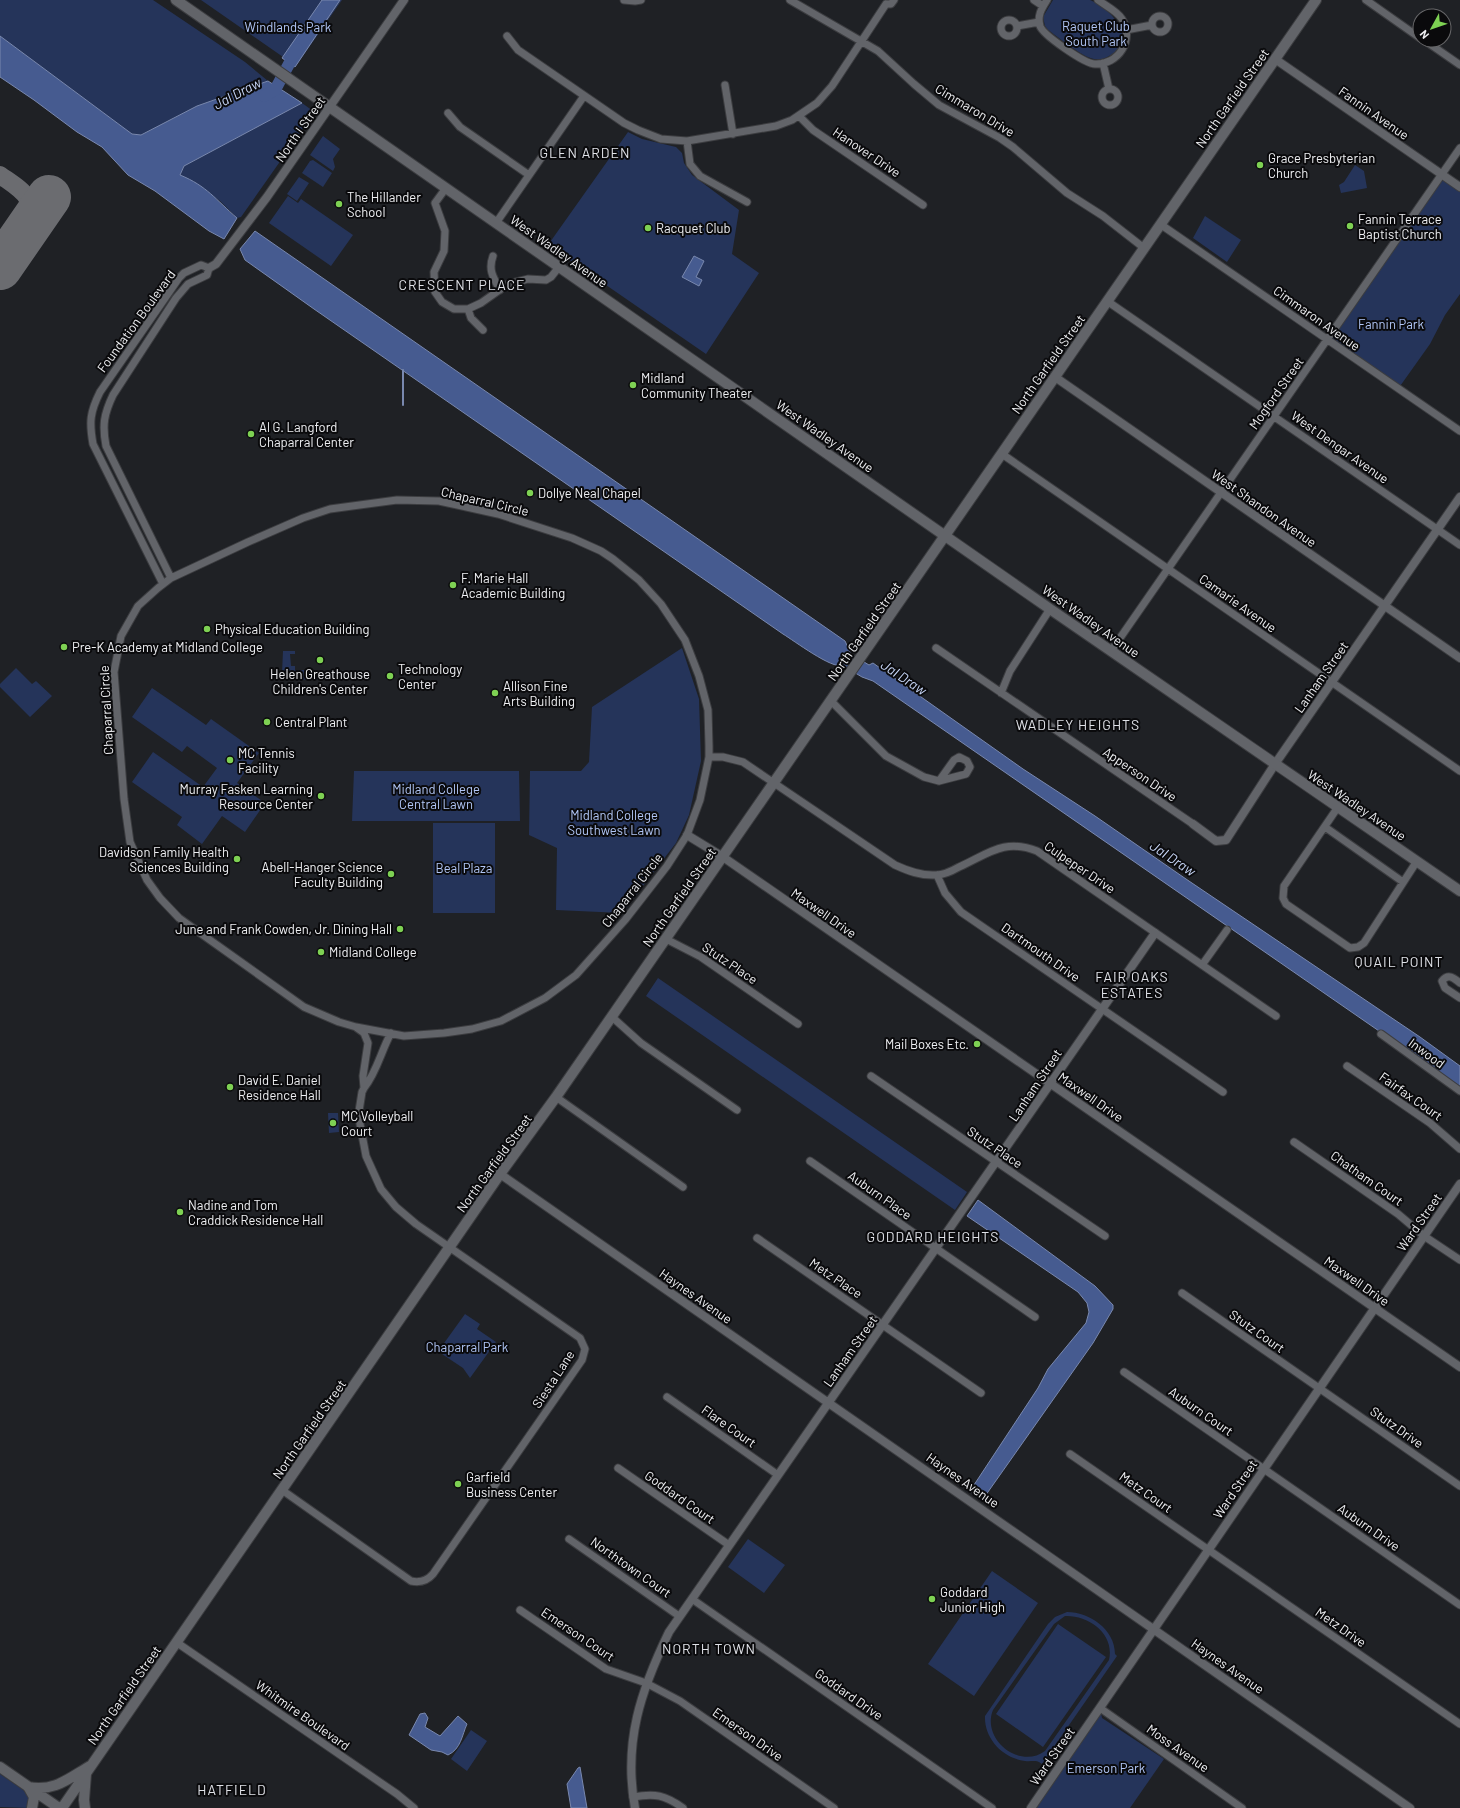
<svg xmlns="http://www.w3.org/2000/svg" width="1460" height="1808" font-family="Barlow,sans-serif">
	<style>
		.green { fill: #25345a; fill-rule: evenodd }
		.water { fill: #465b90; stroke: #7988ae }
		.lines { fill: none; stroke-linecap: round; stroke-linejoin: round }
		.stream { stroke: #7988ae; stroke-width: 2 }
		.river { stroke: #465b90; stroke-width: 12 }
		.taxiway { stroke: #6b6c70; stroke-width: 18 }
		.runway { stroke: #6b6c70; stroke-width: 44 }
		.minor-casing { stroke: #3c3d40; stroke-width: 9 }
		.tertiary-casing { stroke: #3c3d40; stroke-width: 10 }
		.secondary-casing { stroke: #3c3d40; stroke-width: 12 }
		.minor { stroke: #626469; stroke-width: 7 }
		.tertiary { stroke: #626469; stroke-width: 8 }
		.secondary { stroke: #626469; stroke-width: 10 }
		.poi-dot { fill: #7ed153; stroke: #0a0a0c; stroke-width: 1.5 }
		.labels { text-anchor: middle; dominant-baseline: central; stroke-width: 4; stroke-linejoin: round; paint-order: stroke }
		.park-label { font-size: 13px; fill: #b1c6f6; stroke: #0a0a0c }
		.street-label { font-size: 13px; fill: #eff0f3; stroke: #0a0a0c }
		.poi-label { font-size: 13px; fill: #eff0f3; stroke: #0a0a0c; text-anchor: start }
		.water-label { font-size: 14px; font-style: italic; fill: #c7d6f7; stroke: #0a0a0c }
		.neighbourhood-label { font-size: 14px; letter-spacing: 1px; fill: #e0e2e8; stroke: #0a0a0c }
	</style>
	<rect width="100%" height="100%" fill="#1f2125"/>
	<path class="green" d="M 0,0 L 153,0 L 245,62 L 268,81 L 197,106 L 141,135 L 132,134 L 0,36 Z
		M 201,0 L 342,0 L 296,66 Z
		M 1053,0 C 1062,0 1082,0 1090,0 C 1111,8 1140,41 1109,56 C 1104,59 1100,60 1094,59 C 1080,56 1060,38 1048,30 L 1045,26 L 1043,17 Z
		M 302,103 L 313,111 L 312,116 L 241,217 L 237,218 L 220,201 L 180,175 L 184,166 Z
		M 628,132 L 642,139 L 676,147 L 682,153 L 684,163 L 692,175 L 739,210 L 732,254 L 759,273 L 706,354 L 548,245 Z
		M 323,136 L 340,149 L 333,159 L 335,167 L 333,171 L 310,155 Z
		M 313,160 L 332,173 L 323,187 L 302,173 L 310,161 Z
		M 1355,165 L 1364,171 L 1367,188 L 1341,193 L 1339,185 L 1344,182 Z
		M 1442,174 L 1460,187 L 1460,294 L 1445,315 L 1430,344 L 1398,389 L 1327,339 Z
		M 299,177 L 309,183 L 297,201 L 287,194 Z
		M 288,196 L 298,203 L 301,199 L 353,235 L 331,266 L 269,223 Z
		M 1205,216 L 1241,240 L 1227,262 L 1193,238 Z
		M 682,648 L 699,699 L 701,761 L 689,815 L 676,843 L 622,913 L 556,910 L 557,848 L 529,835 L 530,771 L 581,771 L 589,762 L 592,707 Z
		M 283,651 L 295,651 L 295,654 L 290,654 L 291,666 L 295,666 L 295,670 L 313,670 L 313,673 L 325,673 L 326,671 L 331,671 L 331,674 L 325,679 L 289,680 L 282,673 Z
		M 16,668 L 32,684 L 36,681 L 52,696 L 30,717 L 0,687 L 0,684 Z
		M 152,688 L 206,725 L 211,719 L 259,753 L 237,783 L 265,803 L 245,832 L 222,816 L 202,844 L 177,825 L 182,817 L 132,782 L 153,752 L 203,787 L 217,768 L 187,746 L 182,752 L 132,717 Z
		M 354,771 L 519,771 L 520,821 L 352,821 Z
		M 433,823 L 495,823 L 495,913 L 433,913 Z
		M 658,978 L 967,1192 L 955,1210 L 646,996 Z
		M 328,1113 L 338,1113 L 339,1132 L 329,1133 Z
		M 465,1314 L 480,1324 L 477,1329 L 496,1342 L 470,1378 L 463,1368 L 442,1354 L 445,1348 L 442,1346 Z
		M 748,1539 L 785,1565 L 764,1593 L 728,1567 Z
		M 992,1571 L 1038,1603 L 974,1696 L 928,1664 Z
		M 1067,1612 C 1089,1612 1115,1629 1115,1654 L 1117,1656 L 1042,1764 C 1036,1759 1032,1762 1025,1761 C 1002,1758 984,1738 985,1716 L 1048,1624 L 1055,1617 ZM 1065,1616 C 1089,1615 1115,1634 1109,1660 L 1045,1751 C 1020,1770 981,1739 993,1710 L 1054,1624 Z
		M 1058,1624 L 1106,1657 L 1043,1747 L 996,1714 Z
		M 1100,1708 L 1102,1718 L 1164,1759 L 1130,1808 L 1031,1808 Z
		M 471,1730 L 487,1741 L 467,1771 L 451,1759 Z
		M 0,1774 L 25,1791 L 30,1796 L 30,1808 L 0,1807 Z"/>
	<path class="water" d="M 322,0 L 340,0 L 295,67 L 282,58 Z
		M 0,36 L 132,134 L 141,135 L 197,106 L 268,81 L 302,103 L 184,166 L 180,175 C 207,186 216,200 237,218 L 224,239 L 209,231 L 155,191 L 128,175 L 102,147 L 77,132 L 34,100 L 0,77 Z
		M 255,231 L 845,641 L 851,654 L 869,665 L 873,663 L 1023,769 L 1095,816 L 1186,879 L 1420,1037 L 1460,1066 L 1460,1087 L 873,681 L 862,677 L 842,665 C 833,670 793,640 783,634 L 314,309 L 245,260 L 240,249 Z
		M 694,256 L 704,261 L 696,277 L 702,280 L 699,286 L 682,277 Z
		M 978,1200 L 1095,1286 L 1113,1305 L 1113,1309 L 1093,1343 L 983,1499 L 970,1491 L 1038,1388 L 1048,1369 L 1086,1323 L 1089,1312 L 1087,1303 L 1078,1292 L 967,1216 Z
		M 425,1713 L 428,1718 L 425,1727 L 440,1736 L 458,1716 L 467,1724 C 462,1735 461,1749 448,1755 L 442,1752 L 431,1750 L 409,1735 L 420,1714 Z
		M 580,1767 L 587,1808 L 571,1808 L 567,1784 L 578,1768 Z"/>
	<g class="lines">
		<path class="stream" d="M 403,370 L 403,405"/>
		<path class="river" d="M 264,96 L 275,90 L 297,49"/>
		<path class="taxiway" d="M 0,175 C 24,192 37,197 27,229"/>
		<path class="runway" d="M 0,268 L 49,197"/>
		<g class="minor-casing">
			<path id="minor" d="M 624,0 L 635,1 L 641,0
				M 790,0 L 878,51 L 914,84 L 939,105 L 1000,138 L 1013,147 L 1067,193 L 1103,216 L 1144,248
				M 1034,0 L 1043,6
				M 1047,0 C 1042,8 1037,15 1040,26 C 1043,35 1085,64 1095,64 C 1118,65 1135,40 1122,19 C 1117,11 1106,6 1098,0
				M 1366,0 L 1420,38
				M 886,4 L 891,4 L 894,0
				M1152 24a8 8 0 1 1 16 0a8 8 0 1 1-16 0Z
				M1001 28a8 8 0 1 1 16 0a8 8 0 1 1-16 0Z
				M 1017,26 L 1039,22
				M 1126,30 L 1152,25
				M 507,36 L 518,50 L 624,123 L 638,130 L 661,139 L 687,141 L 776,126 L 792,120 L 817,103 L 832,86 L 886,4
				M 1424,40 L 1460,65
				M 1103,63 L 1109,89
				M 725,85 L 733,134
				M1102 97a8 8 0 1 1 16 0a8 8 0 1 1-16 0Z
				M 448,113 L 460,127 L 529,175
				M 799,116 L 813,130 L 923,205
				M 687,141 L 690,164 L 700,176 L 747,202
				M 446,188 L 435,203 L 445,231 L 444,251 L 434,272 L 435,292 L 442,302 L 454,309 L 468,309 L 481,303 L 508,284 L 528,279 L 546,280 L 551,277 L 559,267
				M 496,223 L 584,96
				M 1160,224 L 1460,431
				M 493,256 C 488,270 493,277 500,290
				M 1107,301 L 1460,545
				M 468,309 L 471,318 L 483,330
				M 1002,454 L 1460,771
				M 397,500 L 439,501 L 498,514 L 572,538 L 601,551 L 613,559 L 639,580 L 661,604 L 685,640 L 699,676 L 708,710 L 709,746 L 709,757 L 700,800 L 687,835 L 667,866 L 625,920 L 576,975 L 545,998 L 501,1021 L 472,1029 L 444,1033 L 404,1036 L 356,1027 L 339,1022 L 304,1007 L 179,918 L 160,898 L 147,880 L 130,842 L 124,799 L 114,672 L 121,636 L 138,606 L 158,588 L 171,578 L 248,542 L 303,518 L 330,509 Z
				M 163,584 L 93,444 C 89,422 90,412 100,392 L 179,278 L 184,273 L 201,265 L 209,268 L 207,275 L 188,284 L 176,298 L 113,395 C 104,414 102,425 106,446 L 171,578
				M 936,648 L 1193,824
				M 1111,651 L 1460,148
				M 1001,693 L 1010,671 L 1050,609
				M 831,701 L 886,756 L 924,777 L 939,781 L 966,774 L 970,767 L 967,761 L 959,757 L 954,760 L 939,781
				M 709,757 L 723,757 L 743,762 L 895,865 C 908,871 921,876 936,875 C 944,875 952,871 959,867 C 988,854 1004,838 1037,851 L 1276,1016
				M 1338,807 L 1284,886 L 1283,898 L 1286,904 L 1350,948 L 1358,947 L 1364,943 L 1417,861
				M 1325,827 L 1403,882
				M 937,875 L 945,893 L 961,912 L 1223,1092
				M 666,939 L 701,957 L 798,1024
				M 1202,965 L 1227,930
				M 1460,983 C 1454,978 1448,973 1442,981 L 1445,988 L 1460,998
				M 612,1017 L 641,1043 L 737,1110
				M 1381,1034 L 1460,1091
				M 1347,1066 L 1430,1123 L 1460,1149
				M 871,1076 L 1105,1236
				M 364,1088 C 377,1072 381,1051 391,1033
				M 556,1097 L 683,1187
				M 1294,1142 L 1398,1214 L 1424,1236 L 1460,1260
				M 810,1161 L 1035,1317
				M 757,1238 L 981,1393
				M 1182,1293 L 1460,1486
				M 1124,1372 L 1460,1605
				M 667,1397 L 778,1475
				M 1070,1454 L 1460,1724
				M 618,1468 L 729,1545
				M 282,1490 L 411,1581 C 420,1583 427,1581 433,1574 L 582,1360 L 585,1349 L 580,1338 L 416,1224 L 396,1207 L 381,1189 L 366,1156 L 360,1124 L 359,1111 L 362,1092 L 364,1088 L 363,1076 L 368,1043 L 364,1033 L 357,1028
				M 569,1539 L 679,1616
				M 692,1599 L 992,1808
				M 520,1610 L 606,1669 L 646,1683 L 680,1701 L 834,1808
				M 176,1642 L 397,1794 L 414,1808
				M 1100,1708 L 1242,1808
				M 633,1797 C 655,1793 665,1795 683,1808"/>
		</g>
		<g class="tertiary-casing">
			<path id="tertiary" d="M 1275,59 L 1460,187
				M 209,268 L 216,264 L 267,197 L 404,0
				M 1055,377 L 1460,658
				M 1193,824 L 1216,841 L 1226,840 L 1275,764 L 1460,497
				M 687,835 L 723,857 L 1460,1367
				M 500,1174 L 1410,1808
				M 635,1808 C 623,1742 641,1690 669,1632 L 1155,933
				M 1031,1808 L 1460,1184"/>
		</g>
		<g class="secondary-casing">
			<path id="secondary" d="M 176,0 L 1050,609 L 1460,891
				M 0,1767 L 59,1808
				M 28,1787 C 54,1792 68,1779 90,1766
				M 29,1788 L 34,1797 L 32,1808
				M 62,1808 L 500,1174 L 556,1097 L 1316,0
				M 85,1808 L 84,1800 L 86,1774"/>
		</g>
		<use href="#minor" class="minor"/>
		<use href="#tertiary" class="tertiary"/>
		<use href="#secondary" class="secondary"/>
	</g>
	<g class="poi-dot">
		<circle cx="1260" cy="165" r="4"/>
		<circle cx="339" cy="204" r="4"/>
		<circle cx="1350" cy="226" r="4"/>
		<circle cx="648" cy="228" r="4"/>
		<circle cx="633" cy="385" r="4"/>
		<circle cx="251" cy="434" r="4"/>
		<circle cx="530" cy="493" r="4"/>
		<circle cx="453" cy="585" r="4"/>
		<circle cx="207" cy="629" r="4"/>
		<circle cx="64" cy="647" r="4"/>
		<circle cx="320" cy="660" r="4"/>
		<circle cx="390" cy="676" r="4"/>
		<circle cx="495" cy="693" r="4"/>
		<circle cx="267" cy="722" r="4"/>
		<circle cx="230" cy="760" r="4"/>
		<circle cx="321" cy="796" r="4"/>
		<circle cx="237" cy="859" r="4"/>
		<circle cx="391" cy="874" r="4"/>
		<circle cx="400" cy="929" r="4"/>
		<circle cx="321" cy="952" r="4"/>
		<circle cx="977" cy="1044" r="4"/>
		<circle cx="230" cy="1087" r="4"/>
		<circle cx="333" cy="1123" r="4"/>
		<circle cx="180" cy="1212" r="4"/>
		<circle cx="458" cy="1484" r="4"/>
		<circle cx="932" cy="1599" r="4"/>
	</g>
	<g class="labels">
		<g class="park-label">
			<text x="1096" y="26">Raquet Club<tspan x="1096" dy="15">South Park</tspan></text>
			<text x="288" y="27">Windlands Park</text>
			<text x="1391" y="324">Fannin Park</text>
			<text x="436" y="789">Midland College<tspan x="436" dy="15">Central Lawn</tspan></text>
			<text x="614" y="815">Midland College<tspan x="614" dy="15">Southwest Lawn</tspan></text>
			<text x="464" y="868">Beal Plaza</text>
			<text x="467" y="1347">Chaparral Park</text>
			<text x="1106" y="1768">Emerson Park</text>
		</g>
		<g class="street-label">
			<text transform="translate(1232 98) rotate(-55)">North Garfield Street</text>
			<text transform="translate(975 110) rotate(31)">Cimmaron Drive</text>
			<text transform="translate(1374 113) rotate(35)">Fannin Avenue</text>
			<text transform="translate(300 129) rotate(-55)">North I Street</text>
			<text transform="translate(867 152) rotate(34)">Hanover Drive</text>
			<text transform="translate(559 251) rotate(35)">West Wadley Avenue</text>
			<text transform="translate(1317 318) rotate(35)">Cimmaron Avenue</text>
			<text transform="translate(136 321) rotate(-54)">Foundation Boulevard</text>
			<text transform="translate(1048 364) rotate(-55)">North Garfield Street</text>
			<text transform="translate(1276 393) rotate(-55)">Mogford Street</text>
			<text transform="translate(825 436) rotate(35)">West Wadley Avenue</text>
			<text transform="translate(1340 447) rotate(35)">West Dengar Avenue</text>
			<text transform="translate(485 501) rotate(13)">Chaparral Circle</text>
			<text transform="translate(1264 508) rotate(35)">West Shandon Avenue</text>
			<text transform="translate(1238 603) rotate(35)">Camarie Avenue</text>
			<text transform="translate(1091 621) rotate(35)">West Wadley Avenue</text>
			<text transform="translate(864 631) rotate(-55)">North Garfield Street</text>
			<text transform="translate(1321 677) rotate(-55)">Lanham Street</text>
			<text transform="translate(106 710) rotate(-93)">Chaparral Circle</text>
			<text transform="translate(1140 774) rotate(34)">Apperson Drive</text>
			<text transform="translate(1357 805) rotate(34)">West Wadley Avenue</text>
			<text transform="translate(1080 867) rotate(34)">Culpeper Drive</text>
			<text transform="translate(632 890) rotate(-52)">Chaparral Circle</text>
			<text transform="translate(679 897) rotate(-55)">North Garfield Street</text>
			<text transform="translate(824 913) rotate(35)">Maxwell Drive</text>
			<text transform="translate(1041 952) rotate(35)">Dartmouth Drive</text>
			<text transform="translate(730 963) rotate(34)">Stutz Place</text>
			<text transform="translate(1427 1053) rotate(36)">Inwood</text>
			<text transform="translate(1035 1085) rotate(-56)">Lanham Street</text>
			<text transform="translate(1411 1096) rotate(35)">Fairfax Court</text>
			<text transform="translate(1091 1097) rotate(35)">Maxwell Drive</text>
			<text transform="translate(995 1147) rotate(34)">Stutz Place</text>
			<text transform="translate(494 1163) rotate(-54)">North Garfield Street</text>
			<text transform="translate(1367 1178) rotate(35)">Chatham Court</text>
			<text transform="translate(880 1195) rotate(35)">Auburn Place</text>
			<text transform="translate(1419 1222) rotate(-55)">Ward Street</text>
			<text transform="translate(836 1278) rotate(34)">Metz Place</text>
			<text transform="translate(1357 1281) rotate(35)">Maxwell Drive</text>
			<text transform="translate(696 1296) rotate(35)">Haynes Avenue</text>
			<text transform="translate(1257 1331) rotate(35)">Stutz Court</text>
			<text transform="translate(850 1351) rotate(-55)">Lanham Street</text>
			<text transform="translate(553 1379) rotate(-57)">Siesta Lane</text>
			<text transform="translate(1201 1411) rotate(35)">Auburn Court</text>
			<text transform="translate(729 1426) rotate(35)">Flare Court</text>
			<text transform="translate(1397 1427) rotate(35)">Stutz Drive</text>
			<text transform="translate(309 1429) rotate(-55)">North Garfield Street</text>
			<text transform="translate(963 1480) rotate(35)">Haynes Avenue</text>
			<text transform="translate(1235 1489) rotate(-56)">Ward Street</text>
			<text transform="translate(1146 1492) rotate(35)">Metz Court</text>
			<text transform="translate(680 1497) rotate(35)">Goddard Court</text>
			<text transform="translate(1369 1527) rotate(35)">Auburn Drive</text>
			<text transform="translate(631 1567) rotate(35)">Northtown Court</text>
			<text transform="translate(1341 1627) rotate(35)">Metz Drive</text>
			<text transform="translate(578 1634) rotate(34)">Emerson Court</text>
			<text transform="translate(1228 1666) rotate(35)">Haynes Avenue</text>
			<text transform="translate(849 1694) rotate(35)">Goddard Drive</text>
			<text transform="translate(124 1695) rotate(-55)">North Garfield Street</text>
			<text transform="translate(303 1715) rotate(35)">Whitmire Boulevard</text>
			<text transform="translate(748 1734) rotate(35)">Emerson Drive</text>
			<text transform="translate(1178 1748) rotate(35)">Moss Avenue</text>
			<text transform="translate(1052 1756) rotate(-55)">Ward Street</text>
		</g>
		<g class="poi-label">
			<text x="1268" y="158">Grace Presbyterian<tspan x="1268" dy="15">Church</tspan></text>
			<text x="347" y="197">The Hillander<tspan x="347" dy="15">School</tspan></text>
			<text x="1358" y="219">Fannin Terrace<tspan x="1358" dy="15">Baptist Church</tspan></text>
			<text x="656" y="228">Racquet Club</text>
			<text x="641" y="378">Midland<tspan x="641" dy="15">Community Theater</tspan></text>
			<text x="259" y="427">Al G. Langford<tspan x="259" dy="15">Chaparral Center</tspan></text>
			<text x="538" y="493">Dollye Neal Chapel</text>
			<text x="461" y="578">F. Marie Hall<tspan x="461" dy="15">Academic Building</tspan></text>
			<text x="215" y="629">Physical Education Building</text>
			<text x="72" y="647">Pre-K Academy at Midland College</text>
			<text x="398" y="669">Technology<tspan x="398" dy="15">Center</tspan></text>
			<text x="320" y="674" text-anchor="middle">Helen Greathouse<tspan x="320" dy="15">Children's Center</tspan></text>
			<text x="503" y="686">Allison Fine<tspan x="503" dy="15">Arts Building</tspan></text>
			<text x="275" y="722">Central Plant</text>
			<text x="238" y="753">MC Tennis<tspan x="238" dy="15">Facility</tspan></text>
			<text x="313" y="789" text-anchor="end">Murray Fasken Learning<tspan x="313" dy="15">Resource Center</tspan></text>
			<text x="229" y="852" text-anchor="end">Davidson Family Health<tspan x="229" dy="15">Sciences Building</tspan></text>
			<text x="383" y="867" text-anchor="end">Abell-Hanger Science<tspan x="383" dy="15">Faculty Building</tspan></text>
			<text x="392" y="929" text-anchor="end">June and Frank Cowden, Jr. Dining Hall</text>
			<text x="329" y="952">Midland College</text>
			<text x="969" y="1044" text-anchor="end">Mail Boxes Etc.</text>
			<text x="238" y="1080">David E. Daniel<tspan x="238" dy="15">Residence Hall</tspan></text>
			<text x="341" y="1116">MC Volleyball<tspan x="341" dy="15">Court</tspan></text>
			<text x="188" y="1205">Nadine and Tom<tspan x="188" dy="15">Craddick Residence Hall</tspan></text>
			<text x="466" y="1477">Garfield<tspan x="466" dy="15">Business Center</tspan></text>
			<text x="940" y="1592">Goddard<tspan x="940" dy="15">Junior High</tspan></text>
		</g>
		<g class="water-label">
			<text transform="translate(237 93) rotate(-28)">Jal Draw</text>
			<text transform="translate(904 677) rotate(34)">Jal Draw</text>
			<text transform="translate(1173 858) rotate(34)">Jal Draw</text>
		</g>
		<g class="neighbourhood-label">
			<text x="585" y="152">GLEN ARDEN</text>
			<text x="462" y="284">CRESCENT PLACE</text>
			<text x="1078" y="724">WADLEY HEIGHTS</text>
			<text x="1399" y="961">QUAIL POINT</text>
			<text x="1132" y="976">FAIR OAKS<tspan x="1132" dy="16">ESTATES</tspan></text>
			<text x="933" y="1236">GODDARD HEIGHTS</text>
			<text x="709" y="1648">NORTH TOWN</text>
			<text x="232" y="1789">HATFIELD</text>
		</g>
	</g>
	<g transform="translate(1432 28) rotate(230)"><circle r="19" fill="#0a0a0c" stroke="#666668"/>
	<path d="M0-3L7 15L0 10L-7 15Z" fill="#7ed153"/>
	<text y="-6" font-size="11" font-weight="bold" text-anchor="middle" fill="#eff0f3">N</text>
	</g>
</svg>
